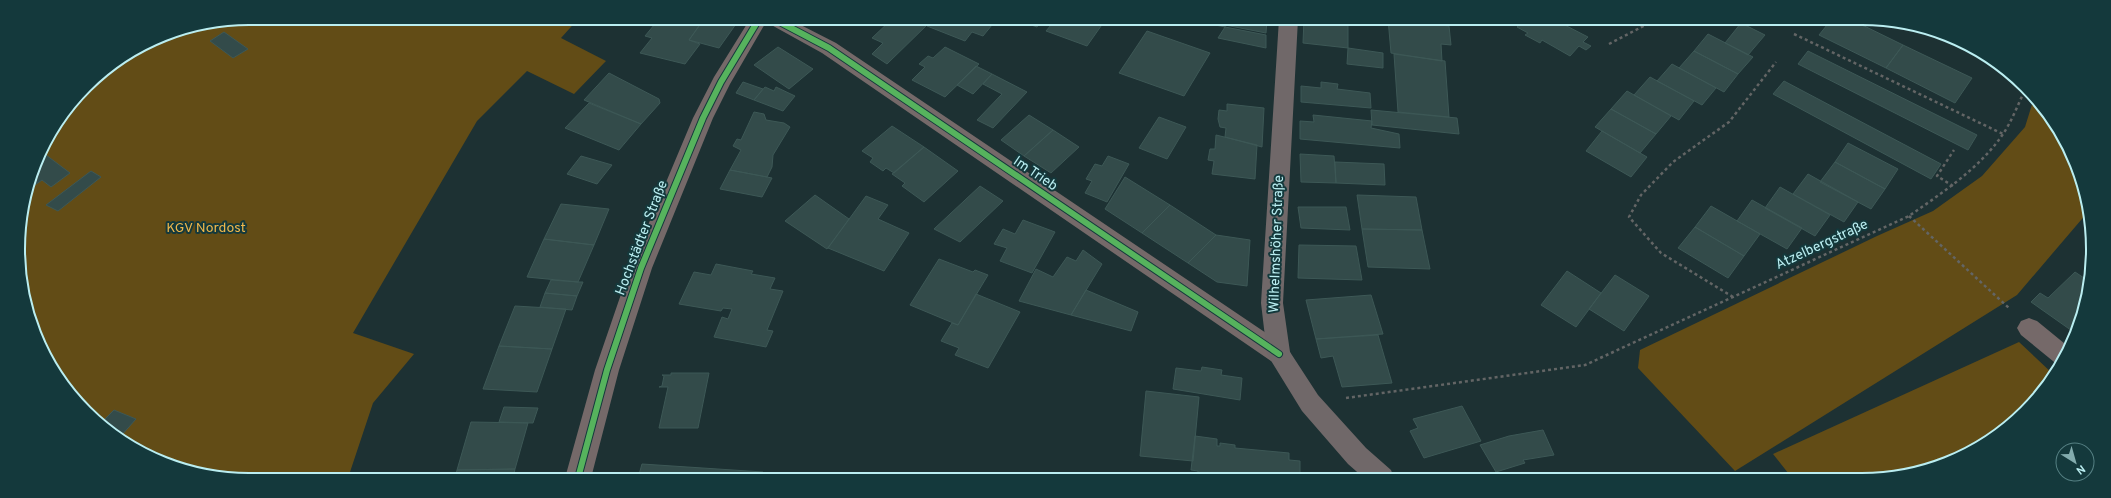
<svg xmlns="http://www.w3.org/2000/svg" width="2111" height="498" font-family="Overpass,sans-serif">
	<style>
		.green { fill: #624c16 }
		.building { fill: #334b4a; stroke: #3d5856 }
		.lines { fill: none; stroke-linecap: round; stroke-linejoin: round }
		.path { stroke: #636565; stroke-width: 2.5; stroke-dasharray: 3 3; stroke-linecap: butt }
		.minor { fill: #756969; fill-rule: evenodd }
		.major { fill: #706869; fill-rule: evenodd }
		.cycleway-casing { stroke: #14393c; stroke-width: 8 }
		.cycleway { stroke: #56b35d; stroke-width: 6 }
		.labels { text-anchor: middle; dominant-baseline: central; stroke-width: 4; stroke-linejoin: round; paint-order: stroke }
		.street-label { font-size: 14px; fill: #baeef1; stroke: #14393c }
		.park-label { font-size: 14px; fill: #eeb74c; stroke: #14393c }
		.rim { fill: none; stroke: #baeef1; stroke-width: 2 }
	</style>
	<rect width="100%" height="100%" fill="#1d3133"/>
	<path class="green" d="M 249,18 L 579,18 L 561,38 L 606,61 L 574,94 L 527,71 L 477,121 L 353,333 L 414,354 L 373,403 L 348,478 L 219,478 L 134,449 L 66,390 L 30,323 L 19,234 L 42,147 L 97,75 L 161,35 Z
		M 2034,98 L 2045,109 L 2085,189 L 2087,213 L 2017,295 L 1735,471 L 1638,368 L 1640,350 L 1877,236 L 1933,211 L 1982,176 L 2025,127 Z
		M 2019,342 L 2053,374 L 2025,413 L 1964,456 L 1892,478 L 1792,478 L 1773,454 Z"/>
	<path class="building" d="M 659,19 L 704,19 L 689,40 L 700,44 L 685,64 L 640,53 L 652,38 L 645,36 Z
		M 704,19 L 725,19 L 736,24 L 719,48 L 689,40 Z
		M 902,19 L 930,19 L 927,21 L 930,22 L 887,64 L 872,54 L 883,43 L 872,38 L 891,20 L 897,23 Z
		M 933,19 L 975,19 L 992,25 L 983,36 L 972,32 L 965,41 L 927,26 Z
		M 1014,19 L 1106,19 L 1087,46 L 1046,31 L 1051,25 L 1041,21 L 1037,27 Z
		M 1187,19 L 1227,19 L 1225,27 Z
		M 1227,19 L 1267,19 L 1266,33 L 1225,25 Z
		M 1304,19 L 1348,21 L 1348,48 L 1303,43 Z
		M 1388,19 L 1439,19 L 1439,25 L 1449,26 L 1451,45 L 1441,44 L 1442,61 L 1391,53 Z
		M 1525,20 L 1555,20 L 1588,37 L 1583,42 L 1591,46 L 1586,50 L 1579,46 L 1570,56 L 1542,40 L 1540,43 L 1525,35 L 1528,33 L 1517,27 Z
		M 1831,20 L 1852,20 L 1903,45 L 1886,68 L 1819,35 Z
		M 1741,23 L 1765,35 L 1748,55 L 1725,43 Z
		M 1225,27 L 1266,35 L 1266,48 L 1218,38 Z
		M 1147,31 L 1210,53 L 1184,96 L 1119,73 Z
		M 224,32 L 248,49 L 233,58 L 210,41 Z
		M 1708,34 L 1753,57 L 1738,74 L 1694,51 Z
		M 1903,45 L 1972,78 L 1955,103 L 1886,68 Z
		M 778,47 L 813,69 L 789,89 L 754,65 Z
		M 945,47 L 979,64 L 945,97 L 912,80 L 925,67 L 919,64 L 928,56 L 933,58 Z
		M 1348,48 L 1383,53 L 1383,68 L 1347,64 Z
		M 1694,51 L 1738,74 L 1724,92 L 1679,68 Z
		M 1808,51 L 1977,135 L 1968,150 L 1798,64 Z
		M 1394,54 L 1445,61 L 1449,117 L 1398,112 Z
		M 1672,64 L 1716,88 L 1702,105 L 1657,81 Z
		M 976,66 L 992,74 L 973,94 L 957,85 Z
		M 609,73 L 659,99 L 660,103 L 641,124 L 584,100 Z
		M 992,74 L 1027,92 L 993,128 L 977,120 L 1002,94 L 983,84 Z
		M 1650,77 L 1694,101 L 1679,120 L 1634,95 Z
		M 1784,81 L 1941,164 L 1931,179 L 1773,94 Z
		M 743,82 L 763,89 L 754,100 L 736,93 Z
		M 1321,82 L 1338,84 L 1337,89 L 1370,93 L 1371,108 L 1301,102 L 1301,86 L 1321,88 Z
		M 765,87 L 774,91 L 776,87 L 795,96 L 783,111 L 754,100 Z
		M 1627,91 L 1671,116 L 1656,134 L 1611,109 Z
		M 589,103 L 641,124 L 619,150 L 565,128 Z
		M 1227,104 L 1264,108 L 1262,147 L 1225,137 L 1226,128 L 1220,127 L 1218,119 L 1219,110 L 1227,111 Z
		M 1611,109 L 1656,134 L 1640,153 L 1595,127 Z
		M 1371,110 L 1457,118 L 1459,134 L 1372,125 Z
		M 754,112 L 764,114 L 766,120 L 784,123 L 790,127 L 773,155 L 772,167 L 767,177 L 730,170 L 741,150 L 733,146 L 737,139 L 741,140 Z
		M 1029,115 L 1053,130 L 1024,156 L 1001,140 Z
		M 1313,115 L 1372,121 L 1371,128 L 1399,134 L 1400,148 L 1300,139 L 1300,121 L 1314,122 Z
		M 1159,117 L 1186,127 L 1167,159 L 1139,148 Z
		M 892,126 L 924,147 L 894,173 L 886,168 L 883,171 L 870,162 L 873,158 L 862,151 Z
		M 1053,130 L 1079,147 L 1051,173 L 1024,156 Z
		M 1602,131 L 1647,157 L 1631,177 L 1586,151 Z
		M 1216,135 L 1257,145 L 1255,179 L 1212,174 L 1214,161 L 1208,160 L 1210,149 L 1215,149 Z
		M 1848,143 L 1898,169 L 1885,189 L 1835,162 Z
		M 924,147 L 958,171 L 924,202 L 902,186 L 905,183 L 892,174 Z
		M 1300,154 L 1334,156 L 1336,183 L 1301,182 Z
		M 46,155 L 70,173 L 51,187 L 42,180 L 32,187 L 38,160 Z
		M 581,156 L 612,165 L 597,184 L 567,174 Z
		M 1108,156 L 1129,164 L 1107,202 L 1085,193 L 1092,181 L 1086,179 L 1095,164 L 1102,166 Z
		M 1335,162 L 1384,164 L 1385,185 L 1336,183 Z
		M 1835,162 L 1885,189 L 1871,209 L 1820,182 Z
		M 730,170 L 767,177 L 772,178 L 762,197 L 720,189 Z
		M 91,171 L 101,177 L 58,211 L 46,205 Z
		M 1808,174 L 1858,202 L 1844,222 L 1793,194 Z
		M 1125,177 L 1170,205 L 1142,233 L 1105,209 Z
		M 980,186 L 1003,201 L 960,242 L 934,229 Z
		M 1780,187 L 1830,215 L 1815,236 L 1765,208 Z
		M 815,195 L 849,219 L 827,249 L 785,221 Z
		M 1357,195 L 1416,197 L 1422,230 L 1362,229 Z
		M 866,196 L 888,205 L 878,219 L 909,233 L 884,271 L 828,248 Z
		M 1752,200 L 1802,228 L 1787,249 L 1737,221 Z
		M 561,204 L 609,209 L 594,245 L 544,239 Z
		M 1170,205 L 1216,235 L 1188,263 L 1142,233 Z
		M 1711,206 L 1760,234 L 1744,256 L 1695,227 Z
		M 1298,207 L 1346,207 L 1350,230 L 1301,228 Z
		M 1023,220 L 1055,232 L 1032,273 L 1000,261 L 1007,248 L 994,244 L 1003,229 L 1015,234 Z
		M 1695,227 L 1744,256 L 1728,278 L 1678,248 Z
		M 1362,229 L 1422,230 L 1430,269 L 1368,267 Z
		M 1216,235 L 1250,240 L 1247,286 L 1217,282 L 1188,263 Z
		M 544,239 L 594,245 L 578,282 L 527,277 Z
		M 1299,245 L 1356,246 L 1362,280 L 1298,278 Z
		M 1083,250 L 1102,264 L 1071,315 L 1019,301 L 1036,269 L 1053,277 L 1067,257 L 1076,261 Z
		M 939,259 L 973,272 L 975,270 L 988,275 L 958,325 L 910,305 Z
		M 716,264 L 753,271 L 751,274 L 775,278 L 770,289 L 783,291 L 767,330 L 773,331 L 766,347 L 714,337 L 722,317 L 728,319 L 732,309 L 723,308 L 721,311 L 679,304 L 694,272 L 711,275 Z
		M 1567,271 L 1601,293 L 1576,327 L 1541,305 Z
		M 2075,272 L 2090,282 L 2075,333 L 2031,302 L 2040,293 L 2048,298 Z
		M 1615,275 L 1649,296 L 1624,331 L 1589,309 Z
		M 551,280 L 578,282 L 583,282 L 577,296 L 545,293 Z
		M 1086,290 L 1138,312 L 1131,331 L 1071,315 Z
		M 545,293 L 577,296 L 572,310 L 540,307 Z
		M 976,294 L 1020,312 L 988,368 L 955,355 L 959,348 L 941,341 L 952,323 L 958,325 Z
		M 1371,295 L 1383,334 L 1316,339 L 1306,300 Z
		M 515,306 L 566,309 L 552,349 L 499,346 Z
		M 1378,335 L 1392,383 L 1342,387 L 1333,356 L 1321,358 L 1316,339 Z
		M 499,346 L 552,349 L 537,392 L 483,389 Z
		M 1202,367 L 1222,370 L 1221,375 L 1242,378 L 1240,400 L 1173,389 L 1176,368 L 1201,371 Z
		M 671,373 L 709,373 L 698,428 L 659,428 L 668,387 L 659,387 L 662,386 L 664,376 L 662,375 L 671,375 Z
		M 1146,391 L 1199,397 L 1193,461 L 1140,456 Z
		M 1462,406 L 1481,441 L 1424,458 L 1410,431 L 1418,428 L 1413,419 Z
		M 504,407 L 538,408 L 533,423 L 499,422 Z
		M 114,410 L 136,419 L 120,437 L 102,422 Z
		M 471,422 L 528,423 L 515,469 L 457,470 Z
		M 1543,430 L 1554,455 L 1523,460 L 1525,463 L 1496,472 L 1480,445 L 1509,436 Z
		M 1195,436 L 1217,439 L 1217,446 L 1220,446 L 1220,443 L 1235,445 L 1235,448 L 1289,453 L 1289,460 L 1300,461 L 1300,478 L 1198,478 L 1198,471 L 1191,470 Z
		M 642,464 L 763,472 L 762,478 L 638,478 Z
		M 515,469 L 513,478 L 455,478 L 457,470 Z"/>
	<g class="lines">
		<path class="path" d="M 1794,34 L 2003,134
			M 1609,44 L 1655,20
			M 1953,186 L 1937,176 L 1954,150
			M 1909,216 L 2010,309
			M 1733,297 L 1661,253 L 1629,217 L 1641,195 L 1673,162 L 1729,122 L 1776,62
			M 1346,398 L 1585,365 L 1909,216 C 1942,193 1980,168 2003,134 C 2012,121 2018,104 2025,90"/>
		<path class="minor" d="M 750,19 L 789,19 L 836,43 L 1287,347 L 1291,354 L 1287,361 L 1279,364 L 1271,361 L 822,53 L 766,22 L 730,84 L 713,118 L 652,268 L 619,370 L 591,478 L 565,478 L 595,370 L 630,268 L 693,118 L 714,77 Z
			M 2029,318 L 2037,321 L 2070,348 L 2059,366 L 2021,335 L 2017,328 L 2021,321 Z"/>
		<path class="major" d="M 1279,19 L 1298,19 L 1283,303 L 1290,352 L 1318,395 L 1366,448 L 1391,470 L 1394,478 L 1364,478 L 1348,464 L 1302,411 L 1267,354 L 1261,303 Z"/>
		<g class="cycleway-casing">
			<path id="cycleway" d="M 774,19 L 829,48 L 1279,354
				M 578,478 L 607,370 L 641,268 L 703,118 L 721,82 L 759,19"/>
		</g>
		<use href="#cycleway" class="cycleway"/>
	</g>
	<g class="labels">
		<g class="street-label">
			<text transform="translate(1035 174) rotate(34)">Im Trieb</text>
			<text transform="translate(642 238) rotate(-69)">Hochstädter Straße</text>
			<text transform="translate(1277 244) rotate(-88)">Wilhelmshöher Straße</text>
			<text transform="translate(1822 245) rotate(-25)">Atzelbergstraße</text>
		</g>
		<g class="park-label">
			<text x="206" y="228">KGV Nordost</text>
		</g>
	</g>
	<path d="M0 0H2111V498H0ZM249 25H1862A224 224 0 0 1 2086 249V249A224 224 0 0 1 1862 473H249A224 224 0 0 1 25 249V249A224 224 0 0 1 249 25Z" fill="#14393c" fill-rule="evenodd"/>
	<path class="rim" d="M249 25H1862A224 224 0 0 1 2086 249V249A224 224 0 0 1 1862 473H249A224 224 0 0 1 25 249V249A224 224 0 0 1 249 25Z"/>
	<g transform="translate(2075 462) rotate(143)"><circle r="19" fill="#14393c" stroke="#568184"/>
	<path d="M0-3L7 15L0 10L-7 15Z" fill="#83acae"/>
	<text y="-6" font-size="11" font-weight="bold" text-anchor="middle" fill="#baeef1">N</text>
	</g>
</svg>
